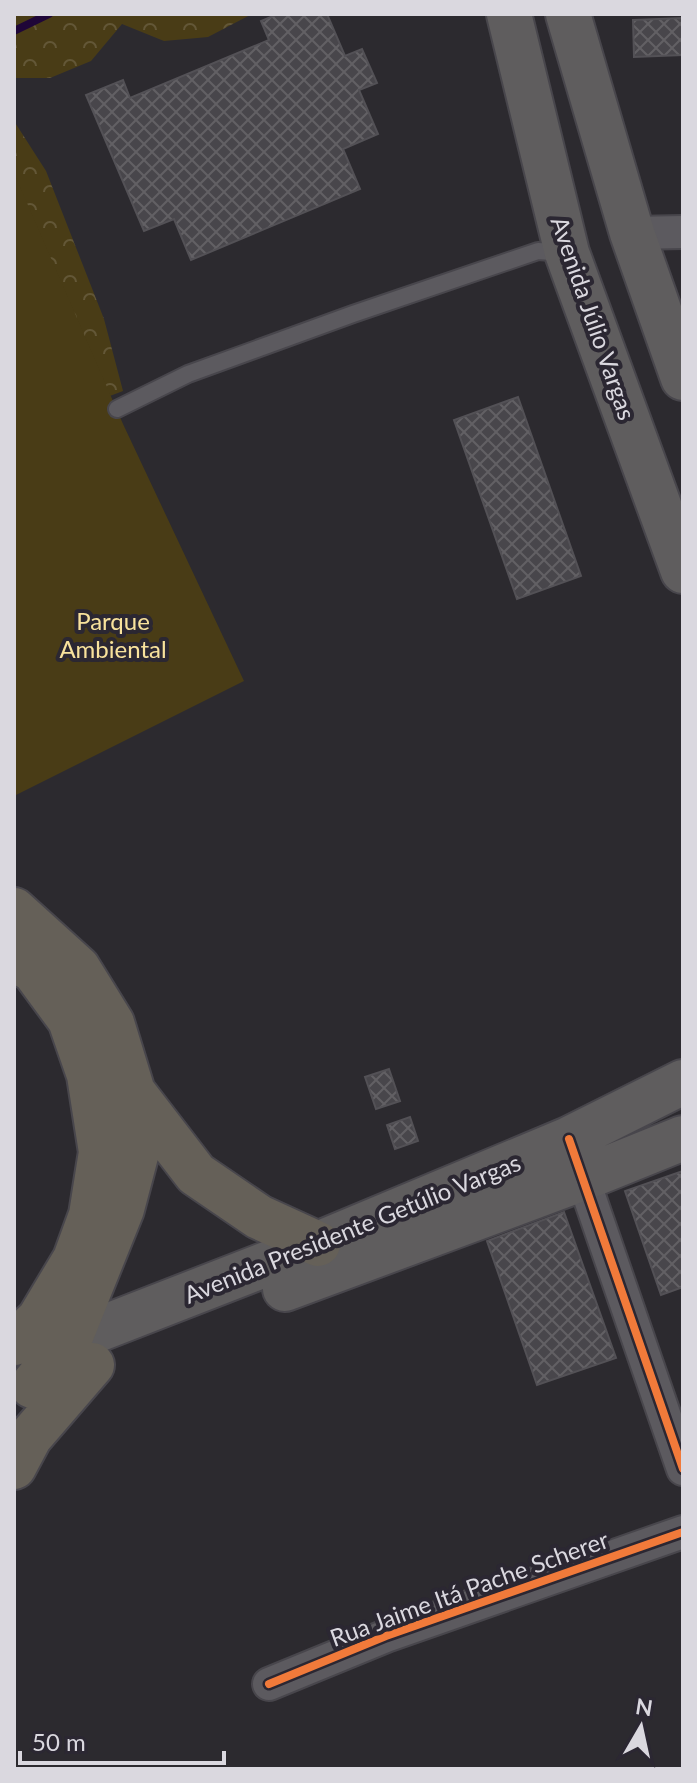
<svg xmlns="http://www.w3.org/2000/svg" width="697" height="1783" font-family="Lato,sans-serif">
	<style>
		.forest { fill: url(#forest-crowns) }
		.park { fill: #493c16 }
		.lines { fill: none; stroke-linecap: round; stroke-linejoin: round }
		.stream { stroke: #1f0638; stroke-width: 8 }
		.building { fill: url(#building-cross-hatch); stroke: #535156; stroke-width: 2 }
		.lane-casing { stroke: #48464c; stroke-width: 20 }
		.street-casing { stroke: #48464c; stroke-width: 36 }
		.secondary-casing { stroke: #48464c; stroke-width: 48 }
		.highway-casing { stroke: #48464c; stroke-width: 48 }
		.lane { stroke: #5c5a5f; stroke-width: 16 }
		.street { stroke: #5c5a5f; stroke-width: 32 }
		.secondary { stroke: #5f5d5e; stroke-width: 44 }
		.highway { stroke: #656058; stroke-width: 44 }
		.cycleway-casing { stroke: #2b2732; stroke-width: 13 }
		.cycleway { stroke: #f17a3a; stroke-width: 8 }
		.labels { text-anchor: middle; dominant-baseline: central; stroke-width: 8; stroke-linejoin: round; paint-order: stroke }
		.street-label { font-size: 24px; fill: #dad8df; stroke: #2b2732 }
		.park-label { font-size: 24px; fill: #f8e29c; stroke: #2b2732 }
	</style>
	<defs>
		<pattern id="forest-crowns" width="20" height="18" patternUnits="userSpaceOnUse" patternTransform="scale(2)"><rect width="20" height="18" fill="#493c16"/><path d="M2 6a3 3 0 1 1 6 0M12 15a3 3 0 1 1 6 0" fill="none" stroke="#635737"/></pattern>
		<pattern id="building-cross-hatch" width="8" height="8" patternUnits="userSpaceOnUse" patternTransform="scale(2)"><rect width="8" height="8" fill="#48464b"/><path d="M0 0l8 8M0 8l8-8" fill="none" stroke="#626064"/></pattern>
	</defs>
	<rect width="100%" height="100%" fill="#2c2a2f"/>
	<path class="forest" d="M 14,14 L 252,14 L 208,37 L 164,41 L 122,24 L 91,61 L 50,78 L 14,78 Z
		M 14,121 L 46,171 L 104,319 L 123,391 L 94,402 L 14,239 Z"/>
	<path class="park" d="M 14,173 L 123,424 L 244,681 L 14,796 Z"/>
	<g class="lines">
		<path class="stream" d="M 14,31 L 49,14"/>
	</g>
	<path class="building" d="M 278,14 L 327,14 L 345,56 L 362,49 L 377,83 L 359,90 L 378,134 L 343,149 L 360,189 L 191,260 L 174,219 L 144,231 L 86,95 L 123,80 L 130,98 L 269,40 L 261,21 Z
		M 683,18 L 683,55 L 634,57 L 633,20 Z
		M 518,397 L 581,576 L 517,599 L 454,420 Z
		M 389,1069 L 400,1101 L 376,1109 L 365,1077 Z
		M 410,1117 L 418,1141 L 395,1149 L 387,1125 Z
		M 683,1171 L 683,1287 L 661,1295 L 625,1191 Z
		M 564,1212 L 616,1358 L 537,1385 L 487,1241 Z"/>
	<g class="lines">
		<g class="lane-casing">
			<path id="lane" d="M 117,409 L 188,374 L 353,314 L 538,251 L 565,253"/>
		</g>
		<g class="street-casing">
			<path id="street" d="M 632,233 L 683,232
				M 576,1158 L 683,1469
				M 269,1684 L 386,1636 L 683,1532"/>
		</g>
		<g class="secondary-casing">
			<path id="secondary" d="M 509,14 L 567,253 L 683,571
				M 568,14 L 632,233 L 683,378
				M 285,1289 L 584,1178 L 683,1138
				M 40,1350 L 69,1341 L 318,1244 L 569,1139 L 683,1082"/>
		</g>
		<g class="highway-casing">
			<path id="highway" d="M 14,910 L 78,968 L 112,1023 L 133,1092 L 196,1174 L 259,1217 L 318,1244
				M 14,958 L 34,971 L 70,1020 L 89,1075 L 101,1152 L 91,1215 L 75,1259 L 39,1319 L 14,1343
				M 32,1386 L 69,1341 L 122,1209 L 137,1152 L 133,1092
				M 14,1467 L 30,1437 L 92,1365"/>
		</g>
		<use href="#lane" class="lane"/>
		<use href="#street" class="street"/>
		<use href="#secondary" class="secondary"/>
		<use href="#highway" class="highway"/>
		<g class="cycleway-casing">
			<path id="cycleway" d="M 569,1139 L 683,1469
				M 269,1684 L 386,1636 L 683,1532"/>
		</g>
		<use href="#cycleway" class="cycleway"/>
	</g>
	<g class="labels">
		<g class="street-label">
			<text transform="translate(594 318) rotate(71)">Avenida Júlio Vargas</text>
			<text transform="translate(352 1228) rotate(-22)">Avenida Presidente Getúlio Vargas</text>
			<text transform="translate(469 1588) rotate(-20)">Rua Jaime Itá Pache Scherer</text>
		</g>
		<g class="park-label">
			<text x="113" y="620">Parque<tspan x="113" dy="28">Ambiental</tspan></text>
		</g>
	</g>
	<rect width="697" height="1783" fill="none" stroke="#dad8df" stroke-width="32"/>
	<g transform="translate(641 1727) rotate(9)" stroke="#2b2732" stroke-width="6" paint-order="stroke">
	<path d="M0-6L14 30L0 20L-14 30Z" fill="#dad8df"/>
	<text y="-12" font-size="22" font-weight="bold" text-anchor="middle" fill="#dad8df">N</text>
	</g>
	<path d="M20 1751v12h204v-12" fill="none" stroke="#dad8df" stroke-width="4"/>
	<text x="32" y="1751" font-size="24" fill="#dad8df" stroke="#2b2732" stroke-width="6" paint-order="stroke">50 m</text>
</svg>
